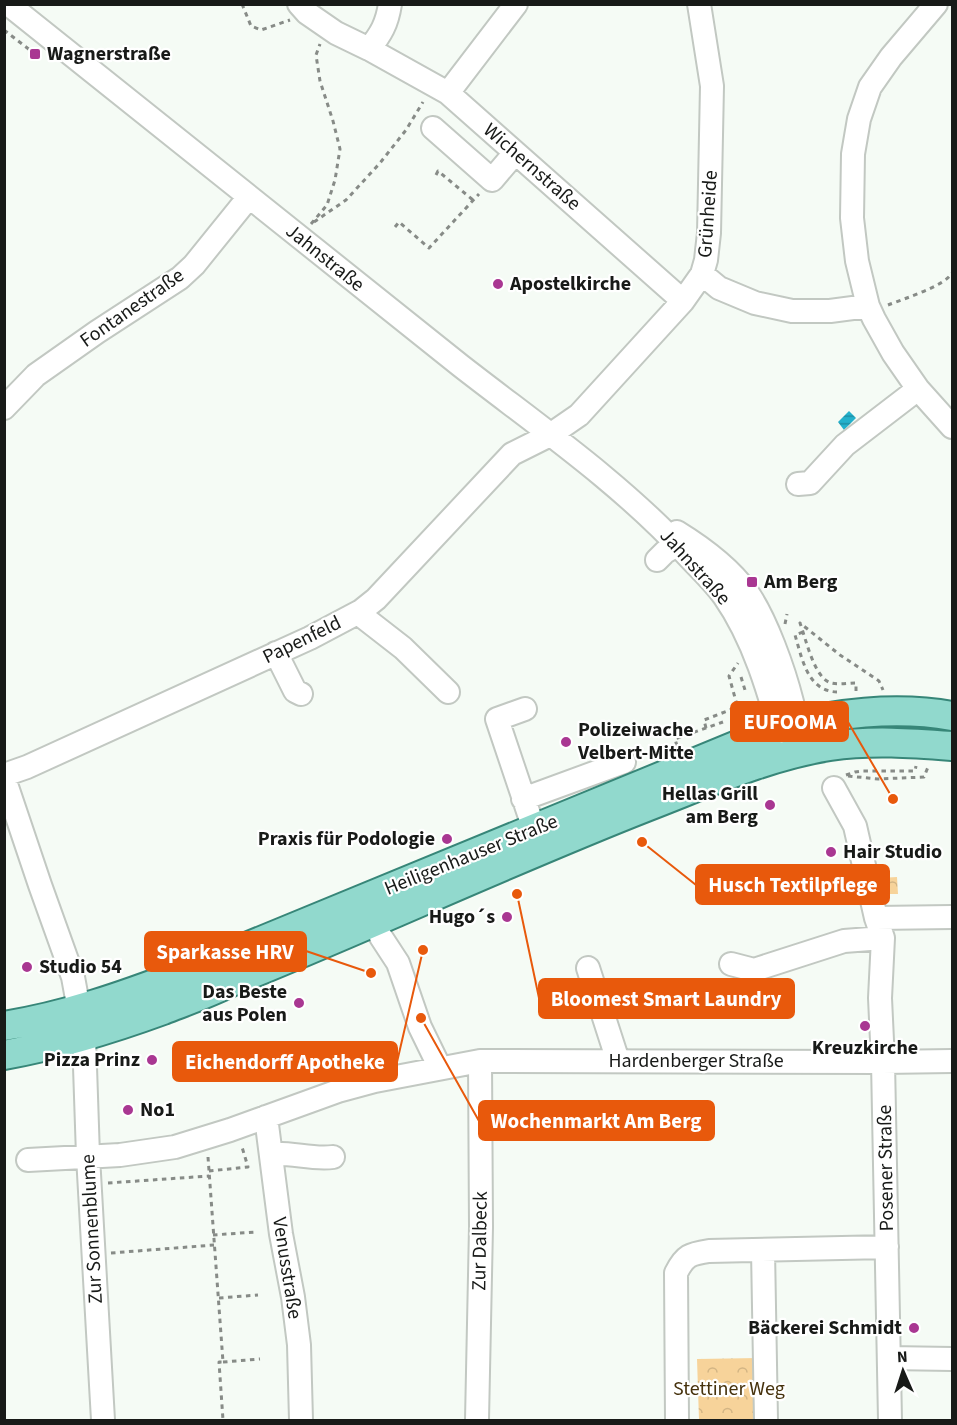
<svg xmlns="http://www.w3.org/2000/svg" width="957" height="1425" font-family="'Source Sans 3',sans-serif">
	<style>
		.park { fill: url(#park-crowns) }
		.water { fill: url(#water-rules) }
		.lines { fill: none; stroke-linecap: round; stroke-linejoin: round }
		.minor-casing { stroke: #c2c8c2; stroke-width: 26 }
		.major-casing { stroke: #378678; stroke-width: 32 }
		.path { stroke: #878b87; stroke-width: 3; stroke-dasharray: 4.5 4.5; stroke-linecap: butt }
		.minor { stroke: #fff; stroke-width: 22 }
		.major { stroke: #91d9cd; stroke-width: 28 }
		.poi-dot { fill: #a93792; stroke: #fff; stroke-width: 2 }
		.labels { text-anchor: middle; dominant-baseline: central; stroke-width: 4.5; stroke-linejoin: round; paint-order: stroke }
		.poi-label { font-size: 20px; font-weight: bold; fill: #181a18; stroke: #fff; text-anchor: start }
		.street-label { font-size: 20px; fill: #181a18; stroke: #fff }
		.park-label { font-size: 20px; fill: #46320d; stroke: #fff }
		.leader { fill: none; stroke: #e8590c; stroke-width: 2 }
		.callout-dot { fill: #e8590c; stroke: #fff; stroke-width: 2 }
		.callout { fill: #e8590c; stroke: #e8590c; stroke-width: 2 }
		.callout-label { font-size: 21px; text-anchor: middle; font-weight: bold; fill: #fff }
	</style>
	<defs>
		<pattern id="park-crowns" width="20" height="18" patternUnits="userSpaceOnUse" patternTransform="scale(1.5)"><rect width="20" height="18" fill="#f7d39a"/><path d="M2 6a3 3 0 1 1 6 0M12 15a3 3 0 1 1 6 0" fill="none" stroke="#d3b584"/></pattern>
		<pattern id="water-rules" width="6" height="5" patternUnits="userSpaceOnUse" patternTransform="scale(1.5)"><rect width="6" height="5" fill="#24b1cc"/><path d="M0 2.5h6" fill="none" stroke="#1e8fa5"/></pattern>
	</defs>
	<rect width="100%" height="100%" fill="#f5fbf5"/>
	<path class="park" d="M 897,877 L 898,894 L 886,894 L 880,900 L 873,880 L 880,878 Z
		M 758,1358 L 760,1420 L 699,1420 L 697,1359 Z"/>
	<path class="water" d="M 849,411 L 856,418 L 844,430 L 838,422 Z"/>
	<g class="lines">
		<g class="minor-casing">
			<path id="minor" d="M 8,4 C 159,125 310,246 461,366 C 538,426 621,483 687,555 C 699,568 713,581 724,596 C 754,639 769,692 783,742
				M 299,4 L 307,13 L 336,33 L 369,49 L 448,93 L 683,301
				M 936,4 L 891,57 L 870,87 L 859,119 L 853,154 L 852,218 L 857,261 L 868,306 L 874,319 L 893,353 L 918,389 L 952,427
				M 369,49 C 381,34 387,24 390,4
				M 448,93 L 516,4
				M 433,128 L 492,180 L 515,153
				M 702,274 L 719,288 L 755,303 L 792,311 L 830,311 L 868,306
				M 4,408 L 36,375 L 97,332 L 180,278 L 194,265 L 249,197
				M 798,484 L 810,483 L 845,445 L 918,389
				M 677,532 C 703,548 729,567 747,592 C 766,619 784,670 792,702 C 795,714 797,726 801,738
				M 657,560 L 665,552 L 677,545
				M 358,613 L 403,648 L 448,692
				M 276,653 L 295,691 L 301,694
				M 525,709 L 497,719 L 539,844
				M 4,775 L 27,767 L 310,638 L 361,611 L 376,599 L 512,454 L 550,435 L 579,415 L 683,301 L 702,274 L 706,260 L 709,233 L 712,86 L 699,4
				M 4,778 L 40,885 L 73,977 L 84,1037 L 88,1156 L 103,1420
				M 834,788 L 855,826 L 876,918 L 883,938 L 880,998 L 883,1062 L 890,1420
				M 523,799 L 624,762
				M 876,918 L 952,917
				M 381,937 L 398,963 L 420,1027 L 440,1068
				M 731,964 L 754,970 L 844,941 L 883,938
				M 588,968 L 618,1061
				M 266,1117 L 281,1234 L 293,1297 L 299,1345 L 301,1420
				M 271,1154 C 292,1152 312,1160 333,1157
				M 28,1160 L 120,1155 L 175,1147 L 230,1130 L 338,1091 L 375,1081 L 480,1061 L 883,1062 L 952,1061
				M 763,1250 L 766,1420
				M 889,1358 L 952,1359
				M 477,1420 L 481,1227 L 480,1061
				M 677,1420 L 676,1273 C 685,1255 690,1254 709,1251 L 887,1247"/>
		</g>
		<g class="major-casing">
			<path id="major" d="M 4,1026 C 66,1016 123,996 181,974 L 779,728 C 832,713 897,706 952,716
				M 4,1055 C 59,1045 111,1029 163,1010 C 186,1001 209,993 231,982 C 370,926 506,862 646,807 C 706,784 766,756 830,746 C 871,740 912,743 952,746"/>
		</g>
		<path class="path" d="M 242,4 L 251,26 L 261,30 L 290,20
			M 4,30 L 35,54
			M 436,175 L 438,171 L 473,200
			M 314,222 L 346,200 L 380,163 L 406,130 L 423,102
			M 311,224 L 327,205 L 335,180 L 340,149 L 333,121 L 320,81 L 316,55 L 320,44
			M 395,227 L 399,222 L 429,248 L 479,194
			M 888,305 C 903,299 945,286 952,273
			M 785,624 L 787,614
			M 803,632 L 795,635 C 802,658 807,691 837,692
			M 741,677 L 745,690
			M 856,691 L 856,683 C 848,683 839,685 831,683 C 814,678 806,639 800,623 L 840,655 L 879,681 L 883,690
			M 706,728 L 704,720 L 735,708 L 737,705 L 729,676 L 738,663
			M 677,746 L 675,739 L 723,722
			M 846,775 L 855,772 L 863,771 L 915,771 L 916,766
			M 848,776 L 878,779 L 924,777 L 928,767
			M 208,1157 L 223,1362 L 219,1362 L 223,1420
			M 209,1171 L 248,1167 L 242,1147
			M 108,1183 L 209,1176
			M 213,1235 L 256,1232
			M 111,1253 L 214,1245
			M 219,1298 L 258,1295
			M 223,1362 L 260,1359"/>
		<use href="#minor" class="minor"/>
		<use href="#major" class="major"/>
	</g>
	<g class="poi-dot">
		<rect x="29" y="48" width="12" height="12" rx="3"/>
		<circle cx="498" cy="284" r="6"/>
		<rect x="746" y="576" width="12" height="12" rx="3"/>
		<circle cx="566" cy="742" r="6"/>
		<circle cx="770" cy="805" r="6"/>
		<circle cx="447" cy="839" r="6"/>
		<circle cx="831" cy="852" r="6"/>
		<circle cx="507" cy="917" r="6"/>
		<circle cx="27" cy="967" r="6"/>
		<circle cx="299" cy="1003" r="6"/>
		<circle cx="865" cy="1026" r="6"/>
		<circle cx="152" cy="1060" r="6"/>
		<circle cx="128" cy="1110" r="6"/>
		<circle cx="914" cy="1328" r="6"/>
	</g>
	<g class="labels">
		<g class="poi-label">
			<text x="47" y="54">Wagnerstraße</text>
			<text x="510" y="284">Apostelkirche</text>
			<text x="764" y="582">Am Berg</text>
			<text x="578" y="730">Polizeiwache<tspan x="578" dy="23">Velbert-Mitte</tspan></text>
			<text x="758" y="794" text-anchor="end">Hellas Grill<tspan x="758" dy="23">am Berg</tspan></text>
			<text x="435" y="839" text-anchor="end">Praxis für Podologie</text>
			<text x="843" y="852">Hair Studio</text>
			<text x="495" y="917" text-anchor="end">Hugo´s</text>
			<text x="39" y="967">Studio 54</text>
			<text x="287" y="992" text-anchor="end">Das Beste<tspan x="287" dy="23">aus Polen</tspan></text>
			<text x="865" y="1048" text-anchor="middle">Kreuzkirche</text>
			<text x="140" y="1060" text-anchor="end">Pizza Prinz</text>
			<text x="140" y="1110">No1</text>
			<text x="902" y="1328" text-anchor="end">Bäckerei Schmidt</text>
		</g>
		<g class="street-label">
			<text transform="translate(532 167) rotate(41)">Wichernstraße</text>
			<text transform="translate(708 214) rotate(-86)">Grünheide</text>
			<text transform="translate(325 258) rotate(39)">Jahnstraße</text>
			<text transform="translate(132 308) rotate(-35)">Fontanestraße</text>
			<text transform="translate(695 567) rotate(48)">Jahnstraße</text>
			<text transform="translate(302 640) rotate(-26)">Papenfeld</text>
			<text transform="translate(471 855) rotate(-22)">Heiligenhauser Straße</text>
			<text x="696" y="1061">Hardenberger Straße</text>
			<text transform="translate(886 1168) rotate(-91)">Posener Straße</text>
			<text transform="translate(92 1229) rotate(-93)">Zur Sonnenblume</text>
			<text transform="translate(480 1241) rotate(-89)">Zur Dalbeck</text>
			<text transform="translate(287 1268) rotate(81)">Venusstraße</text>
		</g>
		<g class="park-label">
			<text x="729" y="1389">Stettiner Weg</text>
		</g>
	</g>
	<path class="leader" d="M893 799L848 722M642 842L696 885M371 973L306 951M517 894L539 998M423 950L397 1062M421 1018L479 1121"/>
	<g class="callout-dot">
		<circle cx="893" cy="799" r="6"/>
		<circle cx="642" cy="842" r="6"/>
		<circle cx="371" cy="973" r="6"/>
		<circle cx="517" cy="894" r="6"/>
		<circle cx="423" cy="950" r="6"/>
		<circle cx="421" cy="1018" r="6"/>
	</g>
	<g class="callout">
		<rect x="731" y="702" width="117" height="39" rx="6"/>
		<rect x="696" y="865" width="193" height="39" rx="6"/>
		<rect x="145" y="932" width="161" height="39" rx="6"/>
		<rect x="539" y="979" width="255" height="39" rx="6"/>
		<rect x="173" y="1042" width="224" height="39" rx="6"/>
		<rect x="479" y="1101" width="235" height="39" rx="6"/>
	</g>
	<g class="callout-label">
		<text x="790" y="729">EUFOOMA</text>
		<text x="793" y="892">Husch Textilpflege</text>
		<text x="225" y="959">Sparkasse HRV</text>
		<text x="666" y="1006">Bloomest Smart Laundry</text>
		<text x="285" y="1069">Eichendorff Apotheke</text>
		<text x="596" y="1128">Wochenmarkt Am Berg</text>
	</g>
	<rect width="957" height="1425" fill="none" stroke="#181a18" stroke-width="12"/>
	<g transform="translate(903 1371) rotate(357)" stroke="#ffffff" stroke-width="4.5" paint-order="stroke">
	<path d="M0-4.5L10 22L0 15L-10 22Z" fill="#181a18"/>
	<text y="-9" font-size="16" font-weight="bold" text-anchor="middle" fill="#181a18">N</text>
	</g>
</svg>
